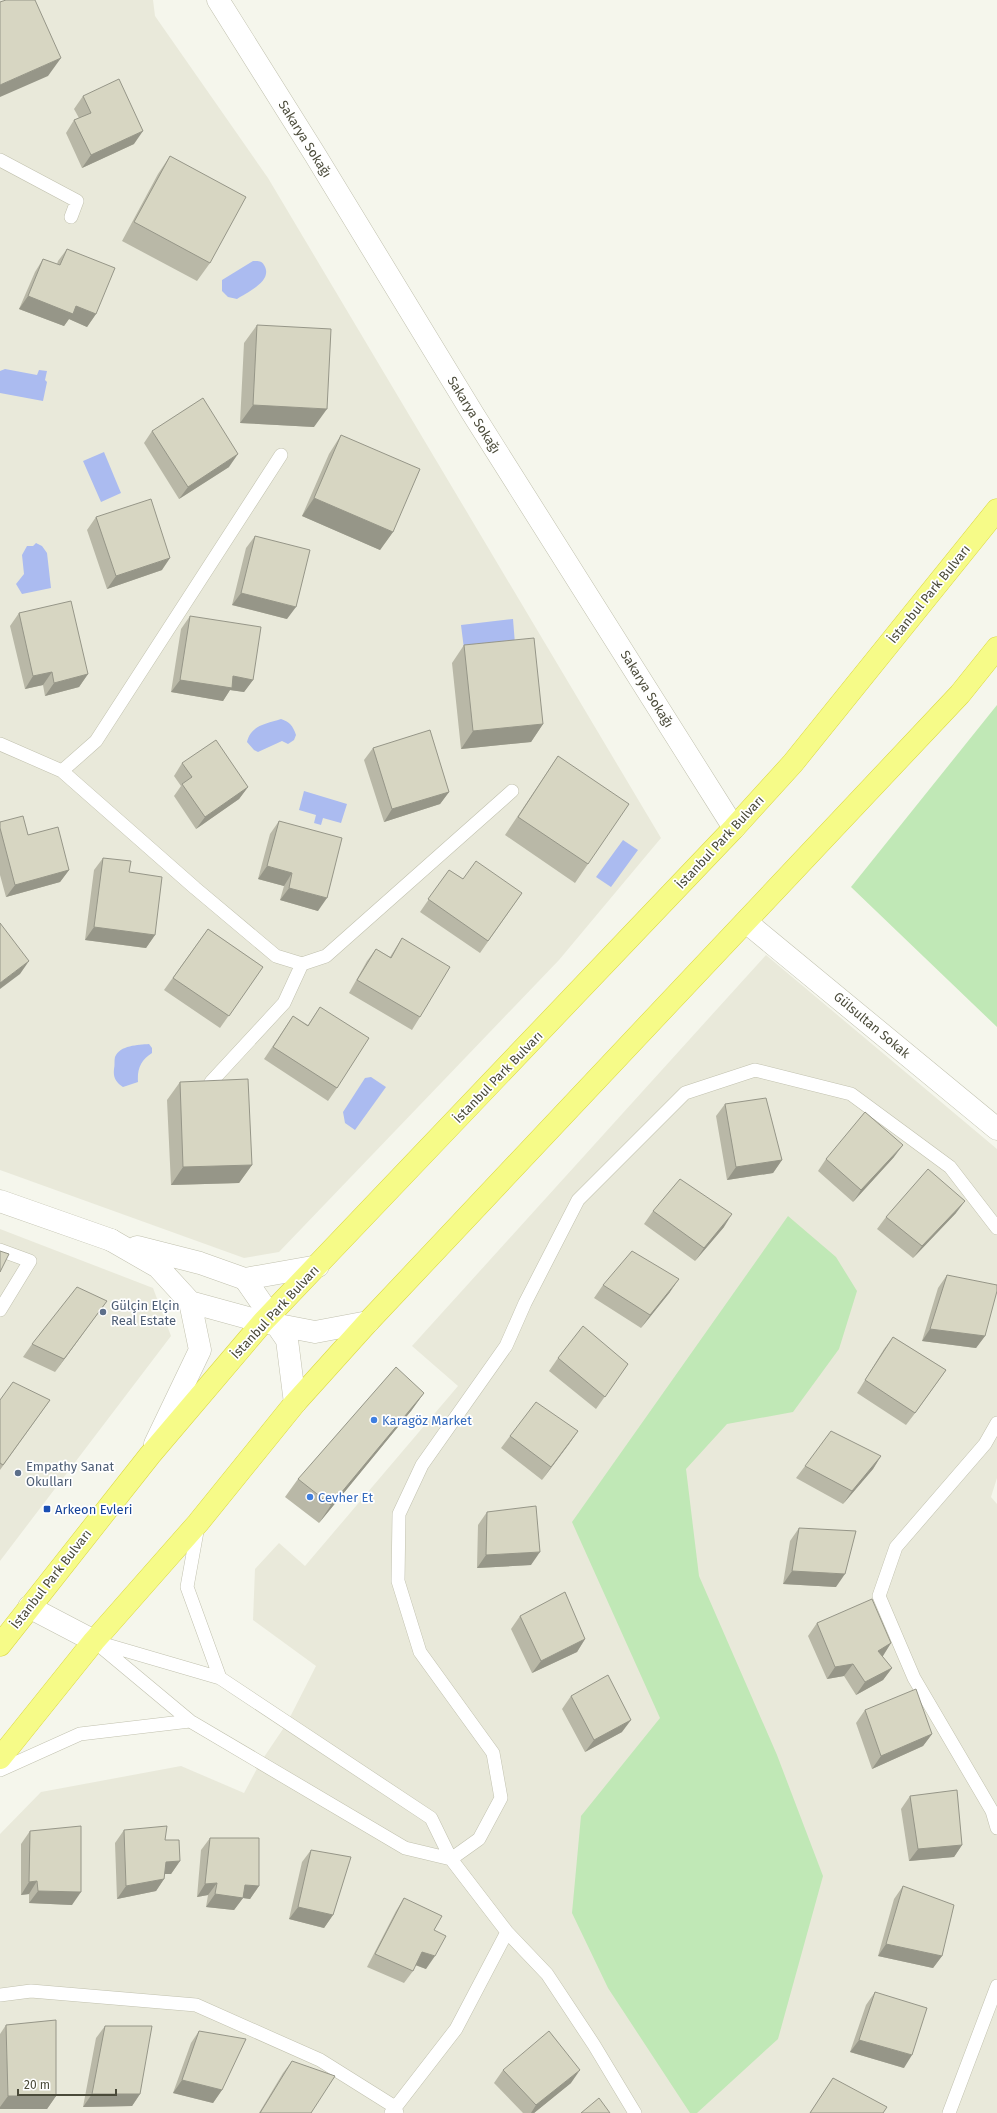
<svg xmlns="http://www.w3.org/2000/svg" width="997" height="2113" font-family="'Fira Sans',sans-serif">
	<style>
		.residential { fill: #e9e9da }
		.green { fill: #c0e8b6 }
		.water { fill: #abbbf0 }
		.lines { fill: none; stroke-linecap: round; stroke-linejoin: round }
		.service-casing { stroke: #c1c1ae; stroke-width: 14 }
		.minor-casing { stroke: #c1c1ae; stroke-width: 23 }
		.tertiary-casing { stroke: #c1c1ae; stroke-width: 23 }
		.trunk-casing { stroke: #dbd841; stroke-width: 23 }
		.service { stroke: #fff; stroke-width: 13 }
		.minor { stroke: #fff; stroke-width: 22 }
		.tertiary { stroke: #fff; stroke-width: 22 }
		.trunk { stroke: #f6fb88; stroke-width: 22 }
		.wall { fill: #b9b8a7 }
		.shaded-wall { fill: #969688 }
		.building { fill: #d7d6c2; stroke: #969688 }
		.service-dot { fill: #5c6f8a; stroke: #fff; stroke-width: 1.5 }
		.shop-dot { fill: #3f7fe0; stroke: #fff; stroke-width: 1.5 }
		.transit-dot { fill: #1a4fb4; stroke: #fff; stroke-width: 1.5 }
		.labels { text-anchor: middle; dominant-baseline: central; stroke-width: 3.5; stroke-linejoin: round; paint-order: stroke }
		.street-label { font-size: 13px; fill: #4a4a39; stroke: #fff }
		.service-label { font-size: 13px; fill: #4e5e75; stroke: #fff; text-anchor: start }
		.shop-label { font-size: 13px; fill: #366cbe; stroke: #fff; text-anchor: start }
		.transit-label { font-size: 13px; fill: #164399; stroke: #fff; text-anchor: start }
	</style>
	<rect width="100%" height="100%" fill="#f5f6ec"/>
	<path class="residential" d="M 0,0 L 153,0 L 155,16 L 268,178 L 661,838 L 559,960 L 279,1252 L 244,1258 L 0,1170 Z
		M 766,955 L 997,1149 L 997,1478 L 991,1497 L 997,1504 L 997,2113 L 0,2113 L 0,1834 L 41,1792 L 181,1766 L 244,1793 L 260,1763 L 287,1723 L 316,1666 L 253,1620 L 255,1569 L 279,1543 L 305,1566 L 458,1386 L 412,1346 Z
		M 0,1229 L 153,1288 L 171,1336 L 0,1561 Z"/>
	<path class="green" d="M 997,705 L 997,1027 L 851,887 Z
		M 788,1216 L 836,1257 L 857,1291 L 839,1349 L 793,1412 L 727,1424 L 686,1469 L 699,1576 L 777,1755 L 823,1876 L 778,2039 L 697,2113 L 690,2113 L 608,1988 L 572,1913 L 581,1816 L 660,1718 L 572,1522 Z"/>
	<path class="water" d="M 253,261 C 258,261 262,261 264,265 C 274,281 247,292 237,299 L 228,297 L 222,291 L 222,280 Z
		M 5,369 L 37,375 L 39,370 L 47,371 L 45,380 L 47,382 L 43,401 L 0,393 L 0,371 Z
		M 104,452 L 121,493 L 101,502 L 83,461 Z
		M 36,543 L 42,546 L 47,553 L 51,588 L 22,594 L 16,584 L 24,574 L 22,555 L 27,546 L 33,546 Z
		M 513,619 L 515,644 L 464,649 L 461,625 Z
		M 281,719 C 290,722 293,726 296,735 L 294,740 L 288,744 L 282,741 L 258,752 L 254,750 L 247,742 C 251,725 266,724 281,719 Z
		M 304,791 L 347,804 L 341,823 L 323,818 L 321,825 L 314,823 L 316,815 L 299,810 Z
		M 623,840 L 638,850 L 611,887 L 596,877 Z
		M 149,1044 L 152,1048 L 152,1053 C 141,1060 137,1069 138,1082 L 123,1087 C 116,1082 113,1078 114,1069 C 115,1065 114,1061 115,1057 C 120,1045 138,1045 149,1044 Z
		M 371,1077 L 386,1087 L 355,1130 L 345,1123 L 343,1112 L 365,1078 Z"/>
	<g class="lines">
		<g class="service-casing">
			<path id="service" d="M 0,160 L 77,201 L 71,217
				M 0,744 L 62,771 L 195,888 L 276,956 L 302,964 L 326,956 L 512,791
				M 62,771 L 96,741 L 281,455
				M 211,1082 L 284,1003 L 302,964
				M 0,1250 L 30,1261 L 0,1310
				M 997,1423 L 985,1444 L 896,1547 L 879,1596 L 914,1678 L 992,1811 L 997,1828
				M 198,1526 L 187,1587 L 220,1678
				M 94,1641 L 190,1721 L 405,1848 L 451,1859 L 479,1839 L 501,1798 L 493,1753 L 420,1652 L 398,1581 L 399,1514 L 422,1465 L 506,1346 L 525,1303 L 578,1200 L 685,1093 L 755,1070 L 851,1094 L 950,1167 L 997,1228
				M 100,1643 L 220,1678 L 431,1818 L 451,1859 L 507,1932 L 547,1974 L 594,2045 L 635,2113
				M 0,1770 L 80,1734 L 190,1721
				M 0,1995 L 31,1991 L 196,2005 L 320,2060 L 395,2107 L 397,2113
				M 391,2113 L 456,2029 L 507,1932
				M 949,2113 L 997,1986"/>
		</g>
		<g class="minor-casing">
			<path id="minor" d="M 218,0 L 314,153 L 473,414 L 734,828
				M 746,922 L 997,1129
				M 0,1201 L 111,1240
				M 245,1279 L 287,1340 L 295,1403"/>
		</g>
		<g class="tertiary-casing">
			<path id="tertiary" d="M 111,1240 L 158,1267 L 190,1302 L 200,1350 L 155,1444
				M 137,1247 L 200,1263 L 245,1279 L 318,1266
				M 190,1302 L 263,1322 L 315,1332 L 368,1322
				M 29,1607 L 94,1641"/>
		</g>
		<g class="trunk-casing">
			<path id="trunk" d="M 0,1645 L 150,1455 L 263,1322 L 734,828 L 793,763 L 997,510
				M 0,1758 L 94,1641 L 198,1523 L 295,1403 L 368,1322 L 960,694 L 997,648"/>
		</g>
		<use href="#service" class="service"/>
		<use href="#minor" class="minor"/>
		<use href="#tertiary" class="tertiary"/>
		<use href="#trunk" class="trunk"/>
	</g>
	<path class="wall" d="M 83,96 L 134,144 L 82,168 L 66,133 L 74,120 L 79,118 L 74,109 Z
		M 170,156 L 210,263 L 197,281 L 122,241 L 158,174 Z
		M 67,249 L 96,314 L 87,327 L 69,319 L 64,326 L 19,309 L 35,272 L 43,259 L 57,264 L 58,261 Z
		M 257,325 L 314,427 L 240,423 L 244,343 Z
		M 152,431 L 229,467 L 179,499 L 144,443 Z
		M 341,435 L 393,532 L 380,550 L 302,516 L 329,454 Z
		M 96,517 L 162,570 L 107,589 L 87,530 Z
		M 255,536 L 287,619 L 232,605 L 246,548 Z
		M 19,613 L 88,674 L 79,687 L 45,696 L 43,685 L 25,689 L 10,626 Z
		M 190,616 L 253,680 L 244,692 L 230,690 L 223,701 L 171,692 L 181,629 Z
		M 464,645 L 543,724 L 531,742 L 461,749 L 452,663 Z
		M 373,748 L 449,792 L 440,804 L 384,822 L 364,760 Z
		M 558,756 L 588,864 L 575,883 L 505,835 Z
		M 182,763 L 248,787 L 239,799 L 196,829 L 174,796 L 181,786 L 174,776 Z
		M 279,821 L 318,911 L 280,900 L 284,886 L 258,879 L 270,834 Z
		M 0,822 L 28,835 L 69,870 L 60,882 L 6,897 L 0,875 Z
		M 103,858 L 129,872 L 155,935 L 146,948 L 85,940 L 94,870 Z
		M 449,870 L 463,879 L 522,893 L 480,953 L 420,912 Z
		M 208,929 L 263,967 L 220,1028 L 164,990 Z
		M 402,938 L 420,1017 L 412,1030 L 349,993 L 367,961 L 376,949 L 390,957 Z
		M 320,1007 L 337,1088 L 328,1101 L 264,1059 L 293,1016 L 308,1025 Z
		M 180,1082 L 252,1165 L 239,1183 L 171,1185 L 167,1100 Z
		M 725,1104 L 782,1160 L 773,1173 L 727,1180 L 716,1116 Z
		M 894,1157 L 853,1202 L 818,1171 L 826,1159 Z
		M 653,1211 L 724,1227 L 695,1261 L 644,1224 Z
		M 956,1213 L 913,1258 L 877,1229 L 886,1217 Z
		M 947,1275 L 985,1336 L 976,1348 L 922,1341 L 938,1288 Z
		M 603,1285 L 670,1292 L 641,1328 L 594,1298 Z
		M 98,1313 L 55,1372 L 23,1357 L 32,1344 Z
		M 893,1337 L 946,1370 L 906,1425 L 857,1393 L 884,1349 Z
		M 558,1358 L 628,1364 L 596,1409 L 549,1371 Z
		M 424,1393 L 411,1411 L 319,1523 L 285,1497 L 298,1479 Z
		M 0,1400 L 50,1400 L 0,1470 Z
		M 578,1431 L 542,1480 L 501,1448 L 510,1436 Z
		M 881,1456 L 873,1469 L 843,1504 L 796,1478 L 805,1466 Z
		M 487,1512 L 531,1565 L 477,1568 L 478,1525 Z
		M 799,1528 L 836,1587 L 783,1584 L 790,1541 Z
		M 520,1616 L 585,1639 L 577,1652 L 532,1673 L 511,1629 Z
		M 817,1623 L 891,1643 L 882,1656 L 892,1668 L 883,1680 L 856,1695 L 844,1676 L 827,1679 L 808,1636 Z
		M 571,1696 L 622,1732 L 585,1752 L 562,1709 Z
		M 865,1710 L 932,1734 L 923,1746 L 872,1769 L 856,1723 Z
		M 910,1796 L 962,1845 L 954,1857 L 909,1861 L 901,1809 Z
		M 124,1830 L 165,1840 L 180,1861 L 171,1874 L 165,1874 L 164,1879 L 156,1891 L 117,1899 L 115,1843 Z
		M 30,1831 L 72,1905 L 29,1903 L 29,1894 L 21,1895 L 21,1844 Z
		M 210,1838 L 259,1886 L 250,1899 L 243,1898 L 234,1910 L 206,1907 L 208,1895 L 197,1897 L 201,1850 Z
		M 311,1850 L 333,1915 L 324,1928 L 289,1919 L 302,1862 Z
		M 903,1886 L 942,1956 L 933,1968 L 878,1956 L 894,1899 Z
		M 404,1898 L 434,1930 L 426,1969 L 415,1965 L 413,1971 L 404,1983 L 367,1967 L 396,1911 Z
		M 875,1992 L 904,2068 L 850,2052 L 866,2005 Z
		M 6,2025 L 56,2096 L 47,2109 L 0,2109 L 0,2034 Z
		M 105,2026 L 140,2094 L 132,2106 L 83,2107 L 96,2038 Z
		M 199,2031 L 222,2090 L 213,2103 L 173,2093 L 191,2043 Z
		M 292,2061 L 311,2113 L 259,2113 L 283,2073 Z
		M 503,2070 L 571,2083 L 534,2113 L 523,2113 L 494,2083 Z
		M 833,2078 L 883,2113 L 810,2113 Z"/>
	<path class="shaded-wall" d="M 61,58 L 48,76 L 0,97 L 0,85 Z
		M 143,131 L 134,144 L 82,168 L 91,155 Z
		M 28,296 L 76,306 L 96,314 L 87,327 L 69,319 L 64,326 L 19,309 Z
		M 253,405 L 327,409 L 314,427 L 240,423 Z
		M 238,454 L 229,467 L 179,499 L 188,487 Z
		M 314,498 L 393,532 L 380,550 L 302,516 Z
		M 170,558 L 162,570 L 107,589 L 116,576 Z
		M 241,593 L 296,607 L 287,619 L 232,605 Z
		M 52,672 L 43,685 L 25,689 L 33,676 Z
		M 88,674 L 79,687 L 45,696 L 54,683 Z
		M 233,676 L 253,680 L 244,692 L 230,690 L 223,701 L 171,692 L 180,680 Z
		M 543,724 L 531,742 L 461,749 L 473,731 Z
		M 248,787 L 239,799 L 196,829 L 205,817 Z
		M 449,792 L 440,804 L 384,822 L 392,809 Z
		M 267,866 L 292,873 L 284,886 L 258,879 Z
		M 69,870 L 60,882 L 6,897 L 15,885 Z
		M 289,888 L 327,898 L 318,911 L 280,900 Z
		M 94,927 L 155,935 L 146,948 L 85,940 Z
		M 29,961 L 20,974 L 0,989 L 0,983 Z
		M 903,1145 L 894,1157 L 853,1202 L 861,1190 Z
		M 782,1160 L 773,1173 L 727,1180 L 736,1167 Z
		M 252,1165 L 239,1183 L 171,1185 L 183,1167 Z
		M 965,1201 L 956,1213 L 913,1258 L 922,1246 Z
		M 732,1214 L 724,1227 L 695,1261 L 704,1248 Z
		M 679,1279 L 670,1292 L 641,1328 L 650,1315 Z
		M 107,1301 L 98,1313 L 55,1372 L 64,1359 Z
		M 930,1329 L 985,1336 L 976,1348 L 922,1341 Z
		M 946,1370 L 937,1382 L 906,1425 L 915,1413 Z
		M 424,1393 L 411,1411 L 319,1523 L 331,1505 Z
		M 578,1431 L 569,1444 L 542,1480 L 551,1467 Z
		M 881,1456 L 873,1469 L 843,1504 L 852,1491 Z
		M 540,1552 L 531,1565 L 477,1568 L 486,1555 Z
		M 792,1571 L 845,1574 L 836,1587 L 783,1584 Z
		M 585,1639 L 577,1652 L 532,1673 L 541,1661 Z
		M 891,1643 L 883,1656 L 869,1664 L 878,1651 Z
		M 853,1664 L 844,1676 L 827,1679 L 835,1667 Z
		M 892,1668 L 883,1680 L 856,1695 L 865,1682 Z
		M 631,1720 L 622,1732 L 585,1752 L 594,1740 Z
		M 932,1734 L 923,1746 L 872,1769 L 881,1756 Z
		M 962,1845 L 954,1857 L 909,1861 L 918,1849 Z
		M 180,1861 L 171,1874 L 157,1874 L 166,1862 Z
		M 164,1879 L 156,1891 L 117,1899 L 126,1886 Z
		M 37,1881 L 29,1894 L 21,1895 L 29,1882 Z
		M 217,1883 L 208,1895 L 197,1897 L 205,1884 Z
		M 245,1885 L 259,1886 L 250,1899 L 243,1898 L 234,1910 L 206,1907 L 215,1894 Z
		M 38,1891 L 81,1892 L 72,1905 L 29,1903 Z
		M 298,1907 L 333,1915 L 324,1928 L 289,1919 Z
		M 886,1944 L 942,1956 L 933,1968 L 878,1956 Z
		M 422,1952 L 435,1956 L 426,1969 L 413,1964 Z
		M 859,2040 L 912,2055 L 904,2068 L 850,2052 Z
		M 580,2070 L 571,2083 L 534,2113 L 531,2113 L 536,2105 Z
		M 182,2080 L 222,2090 L 213,2103 L 173,2093 Z
		M 92,2094 L 140,2094 L 132,2106 L 83,2107 Z
		M 8,2096 L 56,2096 L 47,2109 L 0,2109 L 0,2107 Z"/>
	<path class="building" d="M 6,0 L 35,0 L 61,58 L 0,85 L 0,2 Z
		M 119,79 L 143,131 L 91,155 L 74,120 L 91,113 L 83,96 Z
		M 170,156 L 246,197 L 210,263 L 134,222 Z
		M 67,249 L 115,268 L 96,314 L 76,306 L 73,314 L 28,296 L 43,259 L 60,265 Z
		M 257,325 L 331,329 L 327,409 L 253,405 Z
		M 203,398 L 238,454 L 188,487 L 152,431 Z
		M 341,435 L 420,469 L 393,532 L 314,498 Z
		M 151,499 L 170,558 L 116,576 L 96,517 Z
		M 255,536 L 310,550 L 296,607 L 241,593 Z
		M 71,601 L 88,674 L 54,683 L 52,672 L 33,676 L 19,613 Z
		M 190,616 L 261,627 L 253,680 L 233,676 L 232,688 L 180,680 Z
		M 534,638 L 543,724 L 473,731 L 464,645 Z
		M 430,730 L 449,792 L 392,809 L 373,748 Z
		M 216,740 L 248,787 L 205,817 L 182,784 L 192,777 L 182,763 Z
		M 558,756 L 629,804 L 588,864 L 518,817 Z
		M 23,816 L 28,835 L 58,827 L 69,870 L 15,885 L 0,828 L 0,822 Z
		M 279,821 L 342,838 L 327,898 L 289,888 L 292,873 L 267,866 Z
		M 103,858 L 131,861 L 129,872 L 162,877 L 155,935 L 94,927 Z
		M 476,861 L 522,893 L 488,941 L 428,899 L 449,870 L 463,879 Z
		M 0,923 L 29,961 L 0,983 Z
		M 208,929 L 263,967 L 229,1016 L 173,978 Z
		M 402,938 L 450,967 L 420,1017 L 357,980 L 376,949 L 391,958 Z
		M 320,1007 L 369,1038 L 337,1088 L 273,1047 L 293,1016 L 308,1026 Z
		M 248,1079 L 252,1165 L 183,1167 L 180,1082 Z
		M 766,1098 L 782,1160 L 736,1167 L 725,1104 Z
		M 865,1112 L 903,1145 L 861,1190 L 826,1159 Z
		M 928,1169 L 965,1201 L 922,1246 L 886,1217 Z
		M 680,1179 L 732,1214 L 704,1248 L 653,1211 Z
		M 0,1251 L 9,1254 L 0,1272 Z
		M 632,1251 L 679,1279 L 650,1315 L 603,1285 Z
		M 947,1275 L 997,1285 L 997,1291 L 985,1336 L 930,1329 Z
		M 77,1287 L 107,1301 L 64,1359 L 32,1344 Z
		M 583,1326 L 628,1364 L 605,1397 L 558,1358 Z
		M 893,1337 L 946,1370 L 915,1413 L 865,1380 Z
		M 396,1367 L 424,1393 L 331,1505 L 298,1479 Z
		M 13,1382 L 50,1400 L 3,1465 L 0,1463 L 0,1400 Z
		M 536,1402 L 578,1431 L 551,1467 L 510,1436 Z
		M 831,1431 L 881,1456 L 852,1491 L 805,1466 Z
		M 536,1506 L 540,1552 L 486,1555 L 487,1512 Z
		M 799,1528 L 856,1531 L 845,1574 L 792,1571 Z
		M 565,1592 L 585,1639 L 541,1661 L 520,1616 Z
		M 872,1599 L 891,1643 L 878,1651 L 892,1668 L 865,1682 L 853,1664 L 835,1667 L 817,1623 Z
		M 608,1675 L 631,1720 L 594,1740 L 571,1696 Z
		M 916,1689 L 932,1734 L 881,1756 L 865,1710 Z
		M 957,1790 L 962,1845 L 918,1849 L 910,1796 Z
		M 81,1826 L 81,1892 L 38,1891 L 37,1881 L 29,1882 L 30,1831 Z
		M 167,1826 L 165,1840 L 179,1840 L 180,1861 L 166,1862 L 164,1879 L 126,1886 L 124,1830 Z
		M 210,1838 L 259,1838 L 259,1886 L 245,1885 L 243,1898 L 215,1894 L 217,1883 L 205,1884 Z
		M 311,1850 L 351,1857 L 333,1915 L 298,1907 Z
		M 903,1886 L 954,1905 L 942,1956 L 886,1944 Z
		M 404,1898 L 442,1916 L 434,1930 L 446,1936 L 435,1956 L 422,1952 L 413,1971 L 375,1954 Z
		M 875,1992 L 927,2008 L 912,2055 L 859,2040 Z
		M 56,2020 L 56,2096 L 8,2096 L 6,2025 Z
		M 105,2026 L 152,2026 L 140,2094 L 92,2094 Z
		M 199,2031 L 246,2039 L 222,2090 L 182,2080 Z
		M 549,2031 L 580,2070 L 536,2105 L 503,2070 Z
		M 292,2061 L 335,2076 L 311,2113 L 260,2113 Z
		M 833,2078 L 887,2107 L 883,2113 L 810,2113 Z
		M 599,2098 L 610,2113 L 581,2113 Z"/>
	<g class="service-dot">
		<circle cx="103" cy="1312" r="4"/>
		<circle cx="18" cy="1473" r="4"/>
	</g>
	<g class="shop-dot">
		<circle cx="374" cy="1420" r="4"/>
		<circle cx="310" cy="1497" r="4"/>
	</g>
	<rect class="transit-dot" x="43" y="1505" width="8" height="8" rx="2"/>
	<g class="labels">
		<g class="street-label">
			<text transform="translate(305 139) rotate(58)">Sakarya Sokağı</text>
			<text transform="translate(474 415) rotate(58)">Sakarya Sokağı</text>
			<text transform="translate(929 594) rotate(-51)">İstanbul Park Bulvarı</text>
			<text transform="translate(647 689) rotate(58)">Sakarya Sokağı</text>
			<text transform="translate(720 842) rotate(-47)">İstanbul Park Bulvarı</text>
			<text transform="translate(872 1025) rotate(40)">Gülsultan Sokak</text>
			<text transform="translate(498 1077) rotate(-46)">İstanbul Park Bulvarı</text>
			<text transform="translate(275 1312) rotate(-47)">İstanbul Park Bulvarı</text>
			<text transform="translate(51 1579) rotate(-52)">İstanbul Park Bulvarı</text>
		</g>
		<g class="service-label">
			<text x="111" y="1305">Gülçin Elçin<tspan x="111" dy="15">Real Estate</tspan></text>
			<text x="26" y="1466">Empathy Sanat<tspan x="26" dy="15">Okulları</tspan></text>
		</g>
		<g class="shop-label">
			<text x="382" y="1420">Karagöz Market</text>
			<text x="318" y="1497">Cevher Et</text>
		</g>
		<g class="transit-label">
			<text x="55" y="1509">Arkeon Evleri</text>
		</g>
	</g>
	<path d="M18 2089v6h98v-6" fill="none" stroke="#4a4a39" stroke-width="2"/>
	<text x="24" y="2089" font-size="12" fill="#4a4a39" stroke="#ffffff" stroke-width="3" paint-order="stroke">20 m</text>
</svg>
